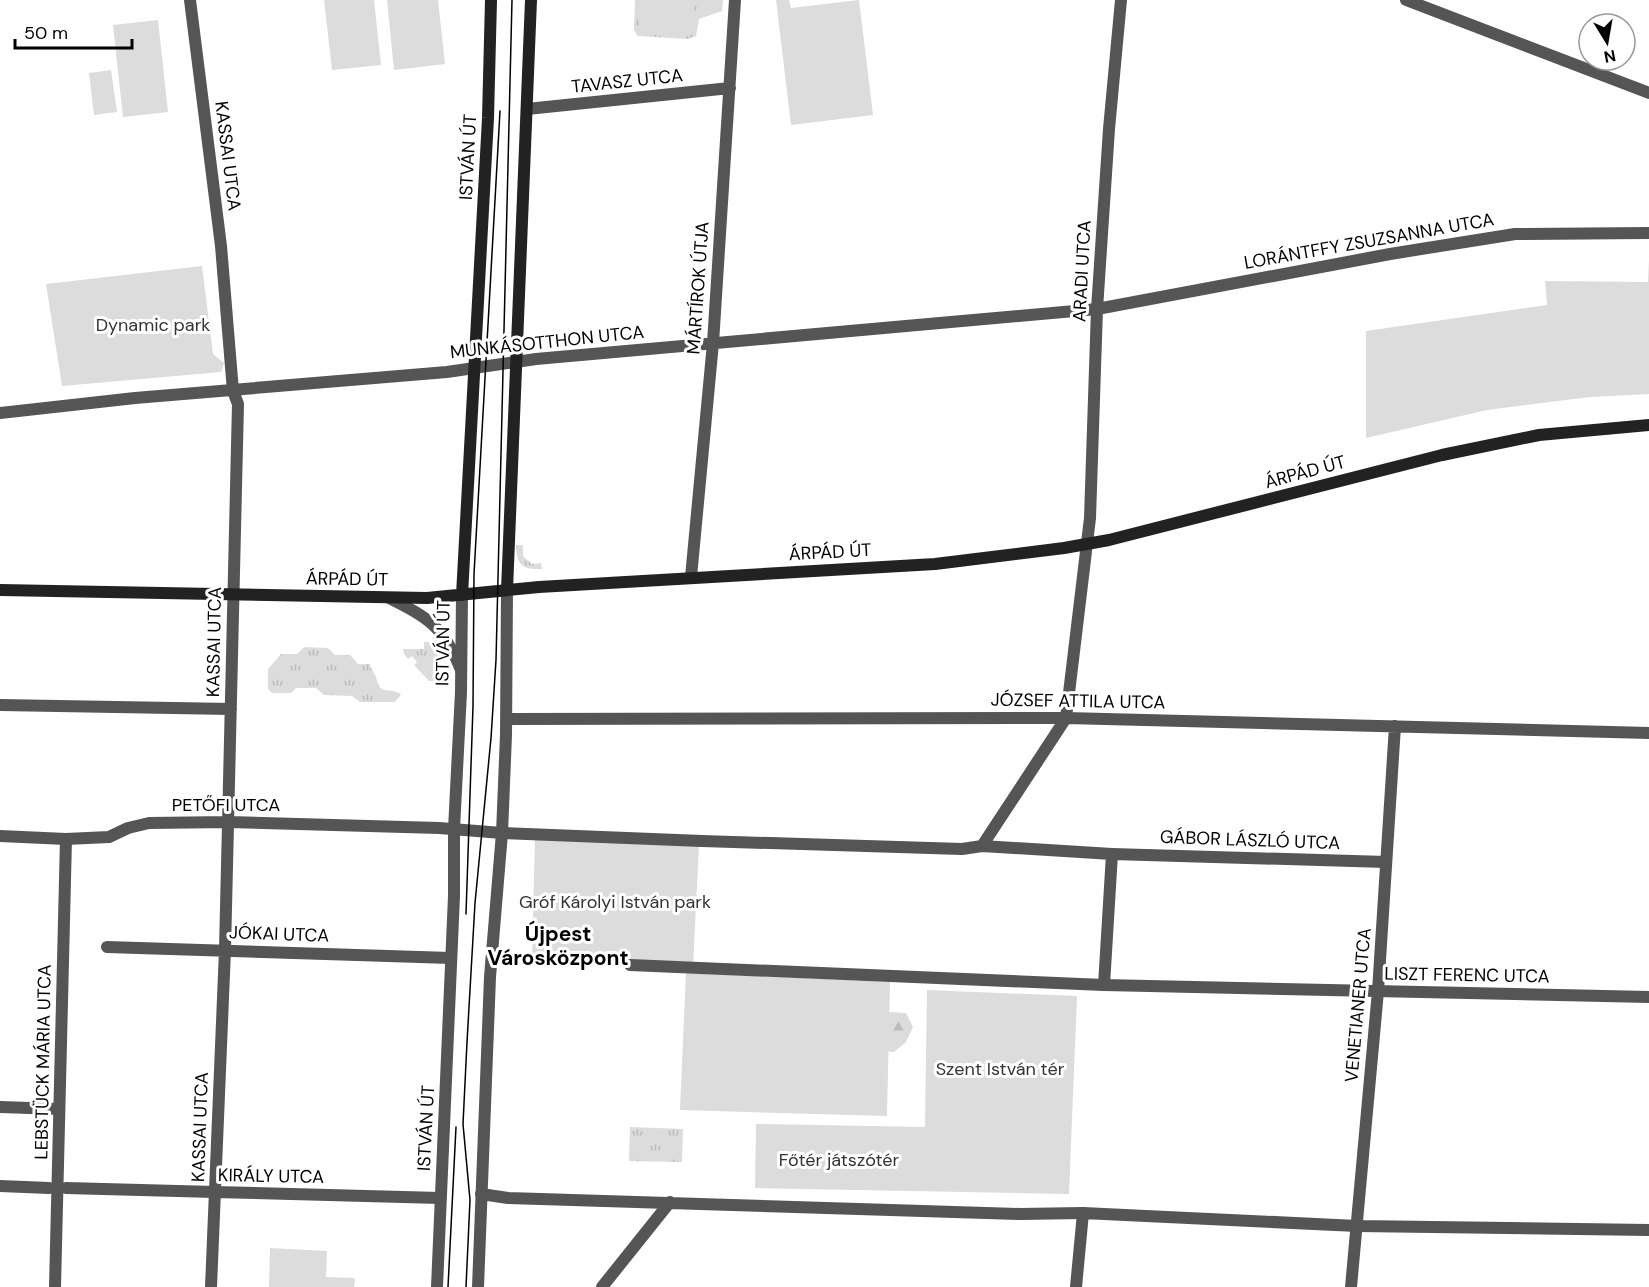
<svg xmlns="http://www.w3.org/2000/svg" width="1649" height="1287" font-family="'DM Sans',sans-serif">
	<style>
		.grass { fill: url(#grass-tufts) }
		.forest { fill: url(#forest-firs) }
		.park { fill: #dcdcdc }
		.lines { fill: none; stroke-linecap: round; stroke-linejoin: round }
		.pedestrian { stroke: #555; stroke-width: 12 }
		.minor { stroke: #555; stroke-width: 12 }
		.tertiary { stroke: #555; stroke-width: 12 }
		.secondary { stroke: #222; stroke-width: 12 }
		.tram { stroke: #000; stroke-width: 1.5 }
		.labels { text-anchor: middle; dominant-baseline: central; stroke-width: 6; stroke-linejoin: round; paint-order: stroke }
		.street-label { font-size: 18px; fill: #000; stroke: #fff }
		.park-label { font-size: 18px; fill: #333; stroke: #fff }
		.quarter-label { font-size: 21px; font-weight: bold; fill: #000; stroke: #fff }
	</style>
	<defs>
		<pattern id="grass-tufts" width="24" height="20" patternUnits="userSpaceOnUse" patternTransform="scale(1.5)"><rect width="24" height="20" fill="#dcdcdc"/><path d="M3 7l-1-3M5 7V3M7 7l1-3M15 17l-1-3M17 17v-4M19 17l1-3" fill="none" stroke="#bbb"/></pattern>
		<pattern id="forest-firs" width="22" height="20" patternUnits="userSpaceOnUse" patternTransform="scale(1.5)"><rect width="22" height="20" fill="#dcdcdc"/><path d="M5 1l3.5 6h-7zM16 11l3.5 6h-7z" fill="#bbb"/></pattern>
	</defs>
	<rect width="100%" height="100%" fill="#fff"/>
	<path class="grass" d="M 635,0 L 723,0 L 722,11 L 699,19 L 696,36 L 688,39 L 638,36 L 634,30 Z
		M 516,545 L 523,545 L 523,556 L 532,564 L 541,563 L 542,569 C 523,570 516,565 516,545 Z
		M 424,642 L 435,642 L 441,649 L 441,662 L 434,662 L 433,681 L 429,681 L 414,665 L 417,662 L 412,656 L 408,659 L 404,654 L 403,649 L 424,649 Z
		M 304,647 L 328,648 L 335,655 L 350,655 L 358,664 L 370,664 C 371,670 374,672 376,677 C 381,697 386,686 401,694 L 395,702 L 360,702 L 352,696 L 324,695 L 316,688 L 296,688 L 291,693 L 272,693 L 268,689 L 268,669 L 281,654 L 297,654 Z
		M 630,1127 L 683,1129 L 682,1162 L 629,1161 Z"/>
	<path class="forest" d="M 874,1011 L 906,1013 L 913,1027 L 906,1042 L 894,1052 L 874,1050 Z"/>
	<path class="park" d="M 324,0 L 374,0 L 381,65 L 332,70 Z
		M 387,0 L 438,0 L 445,64 L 394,70 Z
		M 640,0 L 694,0 L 693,32 L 639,30 Z
		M 776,0 L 789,0 L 791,8 L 859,0 L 873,115 L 791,125 Z
		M 158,20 L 168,112 L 123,117 L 113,25 Z
		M 111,70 L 117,112 L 94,115 L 89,73 Z
		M 1649,260 L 1649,394 L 1590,397 L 1487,410 L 1366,438 L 1366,331 L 1547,305 L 1545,281 L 1648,282 Z
		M 202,266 L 213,354 L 224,363 L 221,372 L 62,386 L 46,284 Z
		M 535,838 L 699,845 L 693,966 L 532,959 Z
		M 686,973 L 890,982 L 887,1116 L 680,1110 Z
		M 927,990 L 1077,996 L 1069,1194 L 755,1188 L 756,1124 L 925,1127 Z
		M 270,1248 L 327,1251 L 326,1277 L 355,1278 L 354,1287 L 269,1287 Z"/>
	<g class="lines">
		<path class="pedestrian" d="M 502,833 L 702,841
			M 1112,854 L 1386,862
			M 630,965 L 1104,985
			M 0,1107 L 59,1109
			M 0,1186 L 49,1188
			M 66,1188 L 215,1192"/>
		<path class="minor" d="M 190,0 L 221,246 L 233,391 L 238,404 L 225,950 L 211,1287
			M 1406,0 L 1649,93
			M 527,109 L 730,88
			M 0,413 L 135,398 L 447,372 L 536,359 L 1097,309 L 1390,254 L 1515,234 L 1649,233
			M 691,577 L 713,343 L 735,0
			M 389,598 C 429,618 444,627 461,670
			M 0,705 L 231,709
			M 507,719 L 1066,718 L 1649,733
			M 0,836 L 66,839 L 109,837 L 128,828 L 149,823 L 229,822 L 439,828 L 502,833
			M 702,841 L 962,849 L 982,846 L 1112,854 L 1104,985 L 1649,997
			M 982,846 L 1066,718 L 1090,518 L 1097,309 L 1109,129 L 1121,0
			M 107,947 L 451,958
			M 215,1192 L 440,1198
			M 481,1194 L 508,1198 L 1020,1214 L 1083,1213
			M 55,1287 L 66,839
			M 602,1287 L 670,1202
			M 1351,1287 L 1378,991 L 1395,726"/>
		<path class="tertiary" d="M 437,1287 L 454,896 L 454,829 L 461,692 L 462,595
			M 478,1287 L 490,977 L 502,833 L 506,735 L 507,590
			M 1076,1287 L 1083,1213 L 1357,1226 L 1649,1230"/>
		<path class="secondary" d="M 0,590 L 427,598 L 539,587 L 935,564 L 1064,548 L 1109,540 L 1442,455 L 1539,435 L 1649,425
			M 507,590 L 531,0
			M 462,595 L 488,118 L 491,0"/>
		<path class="tram" d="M 466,914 L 473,706 L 474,574 L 500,111
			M 448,1287 L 456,1127
			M 466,1287 L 470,1200 L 463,1124 L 467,1042 L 475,903 L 491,738 L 496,660 L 512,0"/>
	</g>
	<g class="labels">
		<g class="street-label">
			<text transform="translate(627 81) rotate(-6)">TAVASZ UTCA</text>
			<text transform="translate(228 156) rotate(83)">KASSAI UTCA</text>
			<text transform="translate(468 157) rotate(-87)">ISTVÁN ÚT</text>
			<text transform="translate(1369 241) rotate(-10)">LORÁNTFFY ZSUZSANNA UTCA</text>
			<text transform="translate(1082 271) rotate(-87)">ARADI UTCA</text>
			<text transform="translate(698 288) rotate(-86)">MÁRTÍROK ÚTJA</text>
			<text transform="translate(547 342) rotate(-6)">MUNKÁSOTTHON UTCA</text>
			<text transform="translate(1305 472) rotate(-15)">ÁRPÁD ÚT</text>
			<text transform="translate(830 552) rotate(-3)">ÁRPÁD ÚT</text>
			<text transform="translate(347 579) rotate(1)">ÁRPÁD ÚT</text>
			<text transform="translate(214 642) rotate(-89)">KASSAI UTCA</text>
			<text transform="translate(443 643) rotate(-89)">ISTVÁN ÚT</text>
			<text transform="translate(1078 701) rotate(1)">JÓZSEF ATTILA UTCA</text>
			<text x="226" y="805">PETŐFI UTCA</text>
			<text transform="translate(1250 840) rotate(2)">GÁBOR LÁSZLÓ UTCA</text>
			<text transform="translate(279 934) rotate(2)">JÓKAI UTCA</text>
			<text transform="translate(1467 975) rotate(1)">LISZT FERENC UTCA</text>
			<text transform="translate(1358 1005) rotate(-85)">VENETIANER UTCA</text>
			<text transform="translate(43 1062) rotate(-89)">LEBSTÜCK MÁRIA UTCA</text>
			<text transform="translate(200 1127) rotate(-88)">KASSAI UTCA</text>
			<text transform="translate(426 1128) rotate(-87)">ISTVÁN ÚT</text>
			<text transform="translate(271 1176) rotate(1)">KIRÁLY UTCA</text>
		</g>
		<g class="park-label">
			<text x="153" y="325">Dynamic park</text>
			<text x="615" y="902">Gróf Károlyi István park</text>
			<text x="1000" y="1069">Szent István tér</text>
			<text x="839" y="1160">Főtér játszótér</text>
		</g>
		<g class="quarter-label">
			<text x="558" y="934">Újpest<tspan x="558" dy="24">Városközpont</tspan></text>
		</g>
	</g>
	<g transform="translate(1607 42) rotate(169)"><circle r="28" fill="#ffffff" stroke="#999999" stroke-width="1.5"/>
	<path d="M0-4.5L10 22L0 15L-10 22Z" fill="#000000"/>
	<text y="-9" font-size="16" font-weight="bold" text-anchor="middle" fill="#000000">N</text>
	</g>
	<path d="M15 39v9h117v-9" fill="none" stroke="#000000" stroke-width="3"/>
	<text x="24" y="39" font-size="18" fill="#000000" stroke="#ffffff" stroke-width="4.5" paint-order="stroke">50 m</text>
</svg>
